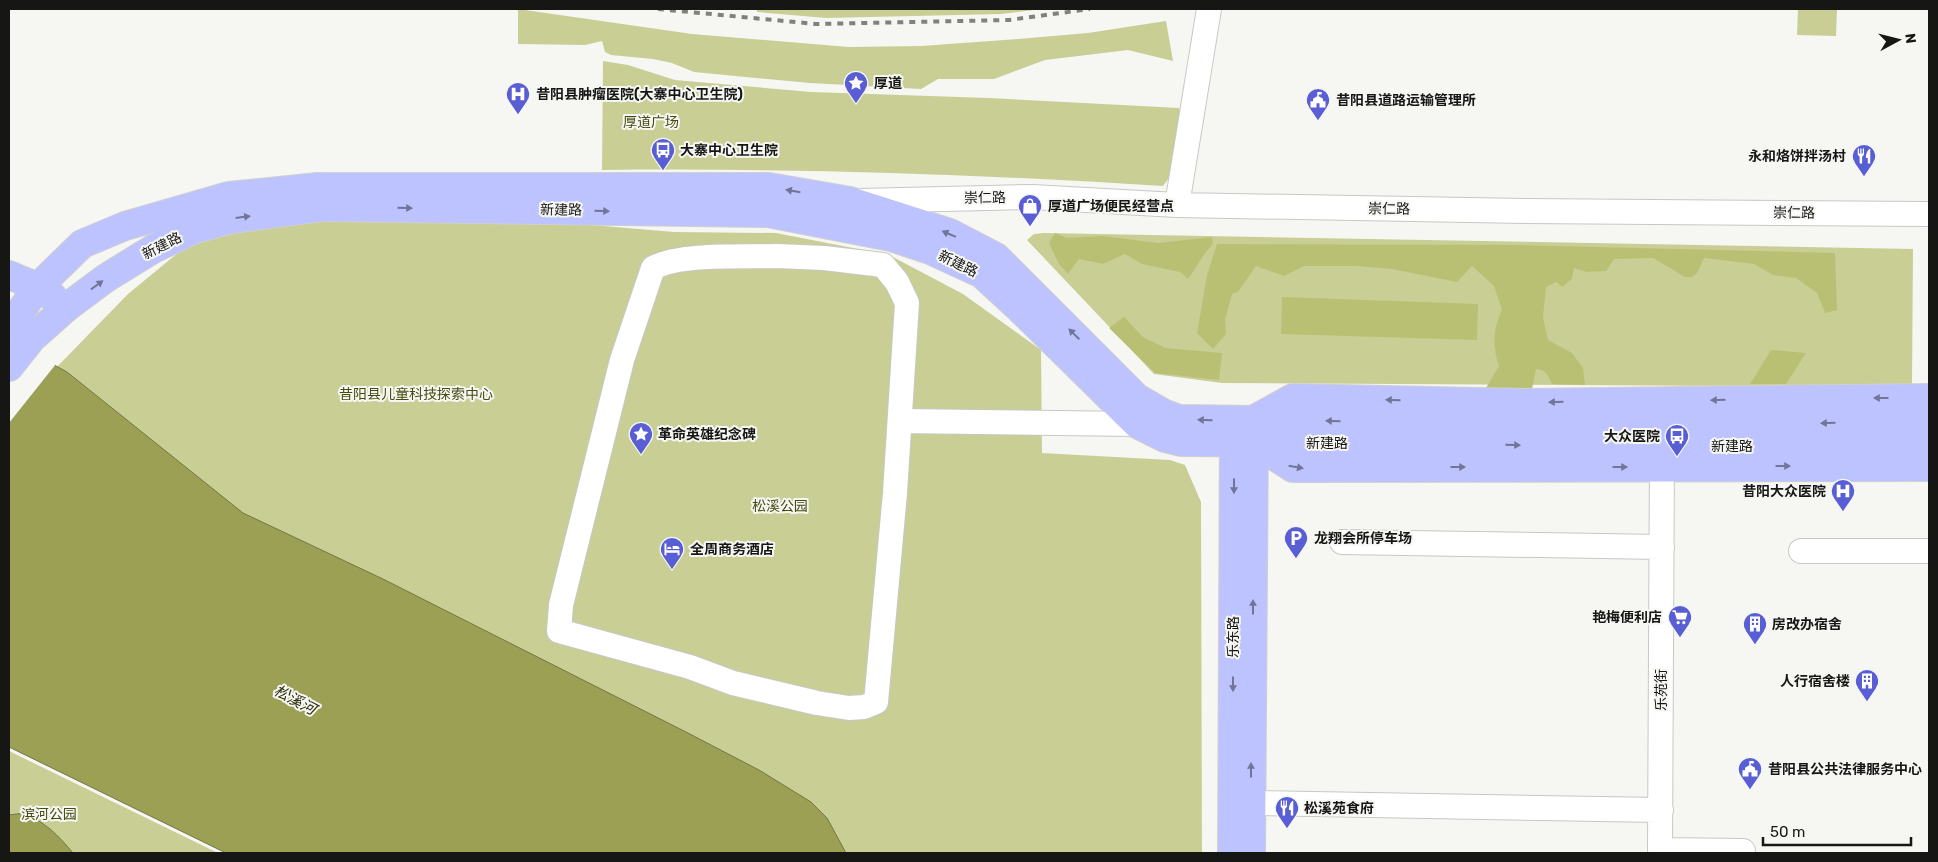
<svg xmlns="http://www.w3.org/2000/svg" width="1938" height="862" font-family="Rubik,'Noto Sans SC',sans-serif">
	<style>
		.green { fill: #c9ce95 }
		.forest { fill: #bac073 }
		.water { fill: #9ba054; stroke: #737741 }
		.pier { fill: #f6f7f3 }
		.lines { fill: none; stroke-linecap: round; stroke-linejoin: round }
		.minor-casing { stroke: #c7c8c4; stroke-width: 26 }
		.major-casing { stroke: #d0d0d0; stroke-width: 30 }
		.minor { stroke: #fff; stroke-width: 24 }
		.major { stroke: #bcc3ff; stroke-width: 28 }
		.rail { stroke: #80807e; stroke-width: 4; stroke-dasharray: 6 6; stroke-linecap: butt }
		.oneway { fill: #717596 }
		.labels { text-anchor: middle; dominant-baseline: central; stroke-width: 4; stroke-linejoin: round; paint-order: stroke }
		.poi-label { font-size: 14px; font-weight: bold; fill: #161615; stroke: #f6f7f3; text-anchor: start }
		.park-label { font-size: 14px; fill: #484b10; stroke: #f6f7f3 }
		.street-label { font-size: 14px; fill: #161615; stroke: #f6f7f3 }
		.water-label { font-size: 15px; font-style: italic; fill: #2a2c09; stroke: #f6f7f3 }
	</style>
	<rect width="100%" height="100%" fill="#f6f7f3"/>
	<path class="green" d="M 518,9 L 692,34 L 849,47 L 921,46 L 1018,39 L 1088,33 L 1166,21 L 1173,61 L 1128,50 L 1045,60 L 994,79 L 938,79 L 921,89 L 810,83 L 694,72 L 672,63 L 653,59 L 611,55 L 605,52 L 602,41 L 585,45 L 518,44 Z
		M 757,9 L 1042,9 L 1001,14 L 826,18 L 757,12 Z
		M 1798,9 L 1837,9 L 1836,36 L 1797,35 Z
		M 603,61 L 628,65 L 675,80 L 811,92 L 989,98 L 1179,108 L 1182,119 L 1172,174 L 1163,186 C 977,174 789,168 602,170 Z
		M 473,215 L 674,232 L 776,233 L 889,255 L 963,294 L 1041,350 L 1042,453 L 1170,460 L 1185,465 L 1201,502 L 1202,853 L 823,853 L 346,594 L 52,372 L 128,294 L 179,252 L 236,227 L 267,222 Z
		M 1044,233 L 1913,249 L 1912,387 L 1222,383 L 1154,374 L 1027,240 L 1034,234 Z
		M 9,751 L 218,853 L 9,853 Z"/>
	<path class="forest" d="M 1055,233 L 1067,238 L 1103,236 L 1158,243 L 1212,237 L 1213,244 C 1202,255 1197,267 1188,279 L 1180,272 L 1142,264 L 1125,254 L 1103,264 L 1079,259 L 1068,274 L 1059,264 L 1049,243 Z
		M 1217,244 L 1518,245 L 1835,253 L 1837,310 L 1825,313 L 1817,293 L 1796,278 L 1773,275 L 1754,264 L 1704,258 L 1697,273 L 1692,277 L 1685,277 L 1653,258 L 1614,259 L 1606,271 L 1587,272 L 1574,268 L 1572,279 L 1562,287 L 1556,282 L 1546,287 L 1543,318 L 1548,340 L 1572,353 L 1583,368 L 1585,385 L 1552,384 C 1548,376 1547,370 1536,369 L 1532,389 L 1486,388 L 1499,366 C 1492,345 1493,329 1502,310 L 1494,286 L 1472,266 L 1457,282 L 1392,269 L 1357,266 L 1304,266 L 1284,276 L 1256,266 L 1238,292 L 1232,294 L 1225,320 L 1226,334 L 1213,349 L 1197,333 L 1207,275 Z
		M 1282,297 L 1478,304 L 1477,340 L 1281,334 Z
		M 1124,317 L 1143,337 L 1165,348 L 1222,353 L 1219,380 L 1155,373 L 1109,328 Z
		M 1771,350 L 1806,353 L 1786,384 L 1750,384 Z"/>
	<path class="water" d="M 9,340 L 67,372 L 243,513 L 383,579 L 686,732 L 759,770 L 811,802 L 827,818 L 846,853 L 226,853 L 9,747 Z
		M 24,813 C 46,823 58,835 73,853 L 9,853 L 9,815 Z"/>
	<path class="pier" d="M 9,337 L 56,364 L 9,423 Z"/>
	<g class="lines">
		<g class="minor-casing">
			<path id="minor" d="M 859,201 L 1032,197 L 1177,205 L 1526,211 L 1929,214
				M 1177,205 L 1209,9
				M 777,256 L 824,258 L 883,265 L 897,282 L 907,303 L 895,493 L 876,702 L 864,707 L 849,708 L 817,703 L 733,683 L 690,667 L 559,631 L 561,605 L 622,360 L 653,268 C 680,253 744,257 777,256 Z
				M 900,421 L 1137,424
				M 1662,448 L 1660,850 L 1743,851
				M 1342,542 L 1662,547
				M 1801,551 L 1929,551
				M 1251,803 L 1661,810"/>
		</g>
		<g class="major-casing">
			<path id="major" d="M 9,275 L 38,287 L 53,297
				M 9,327 L 38,287 L 82,244 L 125,226 L 229,196 L 318,187 L 769,187 L 850,201 L 950,233 L 996,257 L 1137,398 L 1163,413 L 1179,419 L 1659,425 L 1929,422
				M 9,367 L 32,338 L 67,307 L 106,278 L 153,249 L 195,229 L 232,219 L 323,207 L 768,213 L 891,237 L 930,250 L 982,274 L 1020,309 L 1137,424 L 1165,438 L 1181,442 L 1662,446 L 1929,444
				M 1255,419 L 1293,398 L 1525,403 L 1929,398
				M 1254,443 L 1293,468 L 1929,467
				M 1232,853 L 1234,424
				M 1251,853 L 1254,430"/>
		</g>
		<use href="#minor" class="minor"/>
		<use href="#major" class="major"/>
		<path class="rail" d="M 658,9 L 816,24 L 1009,20 L 1090,9"/>
	</g>
	<defs><path id="oneway-solid" d="M-6-.8H1V-3.2L6.5 0L1 3.2V.8H-6Z" transform="scale(1.25)"/></defs>
	<g class="oneway">
		<use href="#oneway-solid" transform="translate(793 191) rotate(-170)"/>
		<use href="#oneway-solid" transform="translate(405 208) rotate(1)"/>
		<use href="#oneway-solid" transform="translate(602 211) rotate(1)"/>
		<use href="#oneway-solid" transform="translate(243 217) rotate(-7)"/>
		<use href="#oneway-solid" transform="translate(949 234) rotate(-157)"/>
		<use href="#oneway-solid" transform="translate(97 285) rotate(-36)"/>
		<use href="#oneway-solid" transform="translate(1074 334) rotate(-135)"/>
		<use href="#oneway-solid" transform="translate(1881 398) rotate(180)"/>
		<use href="#oneway-solid" transform="translate(1393 400) rotate(-179)"/>
		<use href="#oneway-solid" transform="translate(1718 400) rotate(179)"/>
		<use href="#oneway-solid" transform="translate(1556 402) rotate(179)"/>
		<use href="#oneway-solid" transform="translate(1205 420) rotate(-179)"/>
		<use href="#oneway-solid" transform="translate(1333 421) rotate(-179)"/>
		<use href="#oneway-solid" transform="translate(1828 423) rotate(179)"/>
		<use href="#oneway-solid" transform="translate(1513 445) rotate(1)"/>
		<use href="#oneway-solid" transform="translate(1783 466)"/>
		<use href="#oneway-solid" transform="translate(1296 467) rotate(10)"/>
		<use href="#oneway-solid" transform="translate(1458 467)"/>
		<use href="#oneway-solid" transform="translate(1620 467)"/>
		<use href="#oneway-solid" transform="translate(1234 486) rotate(90)"/>
		<use href="#oneway-solid" transform="translate(1253 607) rotate(-90)"/>
		<use href="#oneway-solid" transform="translate(1233 684) rotate(90)"/>
		<use href="#oneway-solid" transform="translate(1251 770) rotate(-90)"/>
	</g>
	<defs>
		<g id="sight-pin" transform="scale(1.25)"><path d="M0 17L-7.5 6A9.5 9.5 0 1 1 7.5 6Z" fill="#595ed5" stroke="#f6f7f3"/><path d="M0-6L1.8-2.2L6-1.7L2.9 1.2L3.7 5.4L0 3.3L-3.7 5.4L-2.9 1.2L-6-1.7L-1.8-2.2Z" fill="#fff"/></g>
		<g id="hospital-pin" transform="scale(1.25)"><path d="M0 17L-7.5 6A9.5 9.5 0 1 1 7.5 6Z" fill="#595ed5" stroke="#f6f7f3"/><path d="M-5-5h3v3.5h4V-5h3V5h-3V1.5h-4V5h-3Z" fill="#fff"/></g>
		<g id="civic-pin" transform="scale(1.25)"><path d="M0 17L-7.5 6A9.5 9.5 0 1 1 7.5 6Z" fill="#595ed5" stroke="#f6f7f3"/><path d="M-.6-6.5H3V-4.5H.6V-3L4-1V1h2V6H-6V1h2V-1L-.6-3ZM-1.2 2.5V6h2.4V2.5Z" fill="#fff"/></g>
		<g id="bus-pin" transform="scale(1.25)"><path d="M0 17L-7.5 6A9.5 9.5 0 1 1 7.5 6Z" fill="#595ed5" stroke="#f6f7f3"/><path d="M-5-6H5V4H4V6H2V4H-2V6H-4V4H-5ZM-3.5-4V0h7V-4ZM-3.5 1.2v1.5H-2V1.2ZM2 1.2v1.5H3.5V1.2Z" fill="#fff"/></g>
		<g id="restaurant-pin" transform="scale(1.25)"><path d="M0 17L-7.5 6A9.5 9.5 0 1 1 7.5 6Z" fill="#595ed5" stroke="#f6f7f3"/><path d="M-5-6h1v4h1v-4h1v4h1v-4h1v5L-1.5 .5V6h-2V.5L-5-1ZM5-6V6H3V1.5H1.5Q1.5-4 5-6Z" fill="#fff"/></g>
		<g id="shop-pin" transform="scale(1.25)"><path d="M0 17L-7.5 6A9.5 9.5 0 1 1 7.5 6Z" fill="#595ed5" stroke="#f6f7f3"/><path d="M-5-2.5h2.3a2.7 3.5 0 0 1 5.4 0H5L5.5 6h-11ZM-1.5-2.5h3a1.5 2.3 0 0 0-3 0Z" fill="#fff"/></g>
		<g id="parking-pin" transform="scale(1.25)"><path d="M0 17L-7.5 6A9.5 9.5 0 1 1 7.5 6Z" fill="#595ed5" stroke="#f6f7f3"/><path d="M-3.5-5.5H1a3.5 3.5 0 0 1 0 7H-1V5.5H-3.5ZM-1-3.4V-.6H.8a1.4 1.4 0 0 0 0-2.8Z" fill="#fff"/></g>
		<g id="hotel-pin" transform="scale(1.25)"><path d="M0 17L-7.5 6A9.5 9.5 0 1 1 7.5 6Z" fill="#595ed5" stroke="#f6f7f3"/><path d="M-6-4.5h1.5V1H6V5H4.5V3h-9V5H-6ZM-4 0a1.8 1.8 0 1 1 3.6 0ZM.5 0V-2.5h3Q6-2.5 6 0Z" fill="#fff"/></g>
		<g id="supermarket-pin" transform="scale(1.25)"><path d="M0 17L-7.5 6A9.5 9.5 0 1 1 7.5 6Z" fill="#595ed5" stroke="#f6f7f3"/><path d="M-6-5.5h2.5l.6 2H6L4.5 2H-2.5L-4.4-4H-6ZM-1.5 3.2a1.3 1.3 0 1 0 .1 0ZM3 3.2a1.3 1.3 0 1 0 .1 0Z" fill="#fff"/></g>
		<g id="building-pin" transform="scale(1.25)"><path d="M0 17L-7.5 6A9.5 9.5 0 1 1 7.5 6Z" fill="#595ed5" stroke="#f6f7f3"/><path d="M-4-6H4V6H1V3H-1V6H-4ZM-2.5-4.3h1.7v1.8h-1.7ZM.8-4.3h1.7v1.8H.8ZM-2.5-1h1.7V.8h-1.7ZM.8-1h1.7V.8H.8Z" fill="#fff"/></g>
	</defs>
	<g fill-rule="evenodd">
		<use href="#sight-pin" x="856" y="83"/>
		<use href="#hospital-pin" x="518" y="94"/>
		<use href="#civic-pin" x="1318" y="100"/>
		<use href="#bus-pin" x="663" y="150"/>
		<use href="#restaurant-pin" x="1864" y="156"/>
		<use href="#shop-pin" x="1030" y="206"/>
		<use href="#sight-pin" x="641" y="434"/>
		<use href="#bus-pin" x="1677" y="436"/>
		<use href="#hospital-pin" x="1843" y="491"/>
		<use href="#parking-pin" x="1296" y="538"/>
		<use href="#hotel-pin" x="672" y="549"/>
		<use href="#supermarket-pin" x="1680" y="617"/>
		<use href="#building-pin" x="1755" y="624"/>
		<use href="#building-pin" x="1867" y="681"/>
		<use href="#civic-pin" x="1750" y="769"/>
		<use href="#restaurant-pin" x="1287" y="808"/>
	</g>
	<g class="labels">
		<g class="poi-label">
			<text x="874" y="83">厚道</text>
			<text x="536" y="94">昔阳县肿瘤医院(大寨中心卫生院)</text>
			<text x="1336" y="100">昔阳县道路运输管理所</text>
			<text x="680" y="150">大寨中心卫生院</text>
			<text x="1846" y="156" text-anchor="end">永和烙饼拌汤村</text>
			<text x="1048" y="206">厚道广场便民经营点</text>
			<text x="658" y="434">革命英雄纪念碑</text>
			<text x="1660" y="436" text-anchor="end">大众医院</text>
			<text x="1826" y="491" text-anchor="end">昔阳大众医院</text>
			<text x="1314" y="538">龙翔会所停车场</text>
			<text x="690" y="549">全周商务酒店</text>
			<text x="1662" y="617" text-anchor="end">艳梅便利店</text>
			<text x="1772" y="624">房改办宿舍</text>
			<text x="1850" y="681" text-anchor="end">人行宿舍楼</text>
			<text x="1768" y="769">昔阳县公共法律服务中心</text>
			<text x="1304" y="808">松溪苑食府</text>
		</g>
		<g class="park-label">
			<text x="651" y="122">厚道广场</text>
			<text x="416" y="394">昔阳县儿童科技探索中心</text>
			<text x="780" y="506">松溪公园</text>
			<text x="49" y="814">滨河公园</text>
		</g>
		<g class="street-label">
			<text transform="translate(985 198) rotate(-1)">崇仁路</text>
			<text transform="translate(1389 209) rotate(1)">崇仁路</text>
			<text transform="translate(561 210) rotate(1)">新建路</text>
			<text transform="translate(1794 213) rotate(1)">崇仁路</text>
			<text transform="translate(162 246) rotate(-27)">新建路</text>
			<text transform="translate(958 264) rotate(26)">新建路</text>
			<text x="1327" y="443">新建路</text>
			<text x="1732" y="446">新建路</text>
			<text transform="translate(1233 637) rotate(-90)">乐东路</text>
			<text transform="translate(1661 690) rotate(-90)">乐苑街</text>
		</g>
		<g class="water-label">
			<text transform="translate(295 700) rotate(28)">松溪河</text>
		</g>
	</g>
	<rect width="1938" height="862" fill="none" stroke="#161615" stroke-width="20"/>
	<g transform="translate(1898 40) rotate(83)" stroke="#f6f7f3" stroke-width="4" paint-order="stroke">
	<path d="M0-4L9 19L0 12L-9 19Z" fill="#161615"/>
	<text y="-8" font-size="14" font-weight="bold" text-anchor="middle" fill="#161615">N</text>
	</g>
	<path d="M1763 837v8h148v-8" fill="none" stroke="#161615" stroke-width="2.5"/>
	<text x="1770" y="837" font-size="15" fill="#161615" stroke="#f6f7f3" stroke-width="4" paint-order="stroke">50 m</text>
</svg>
